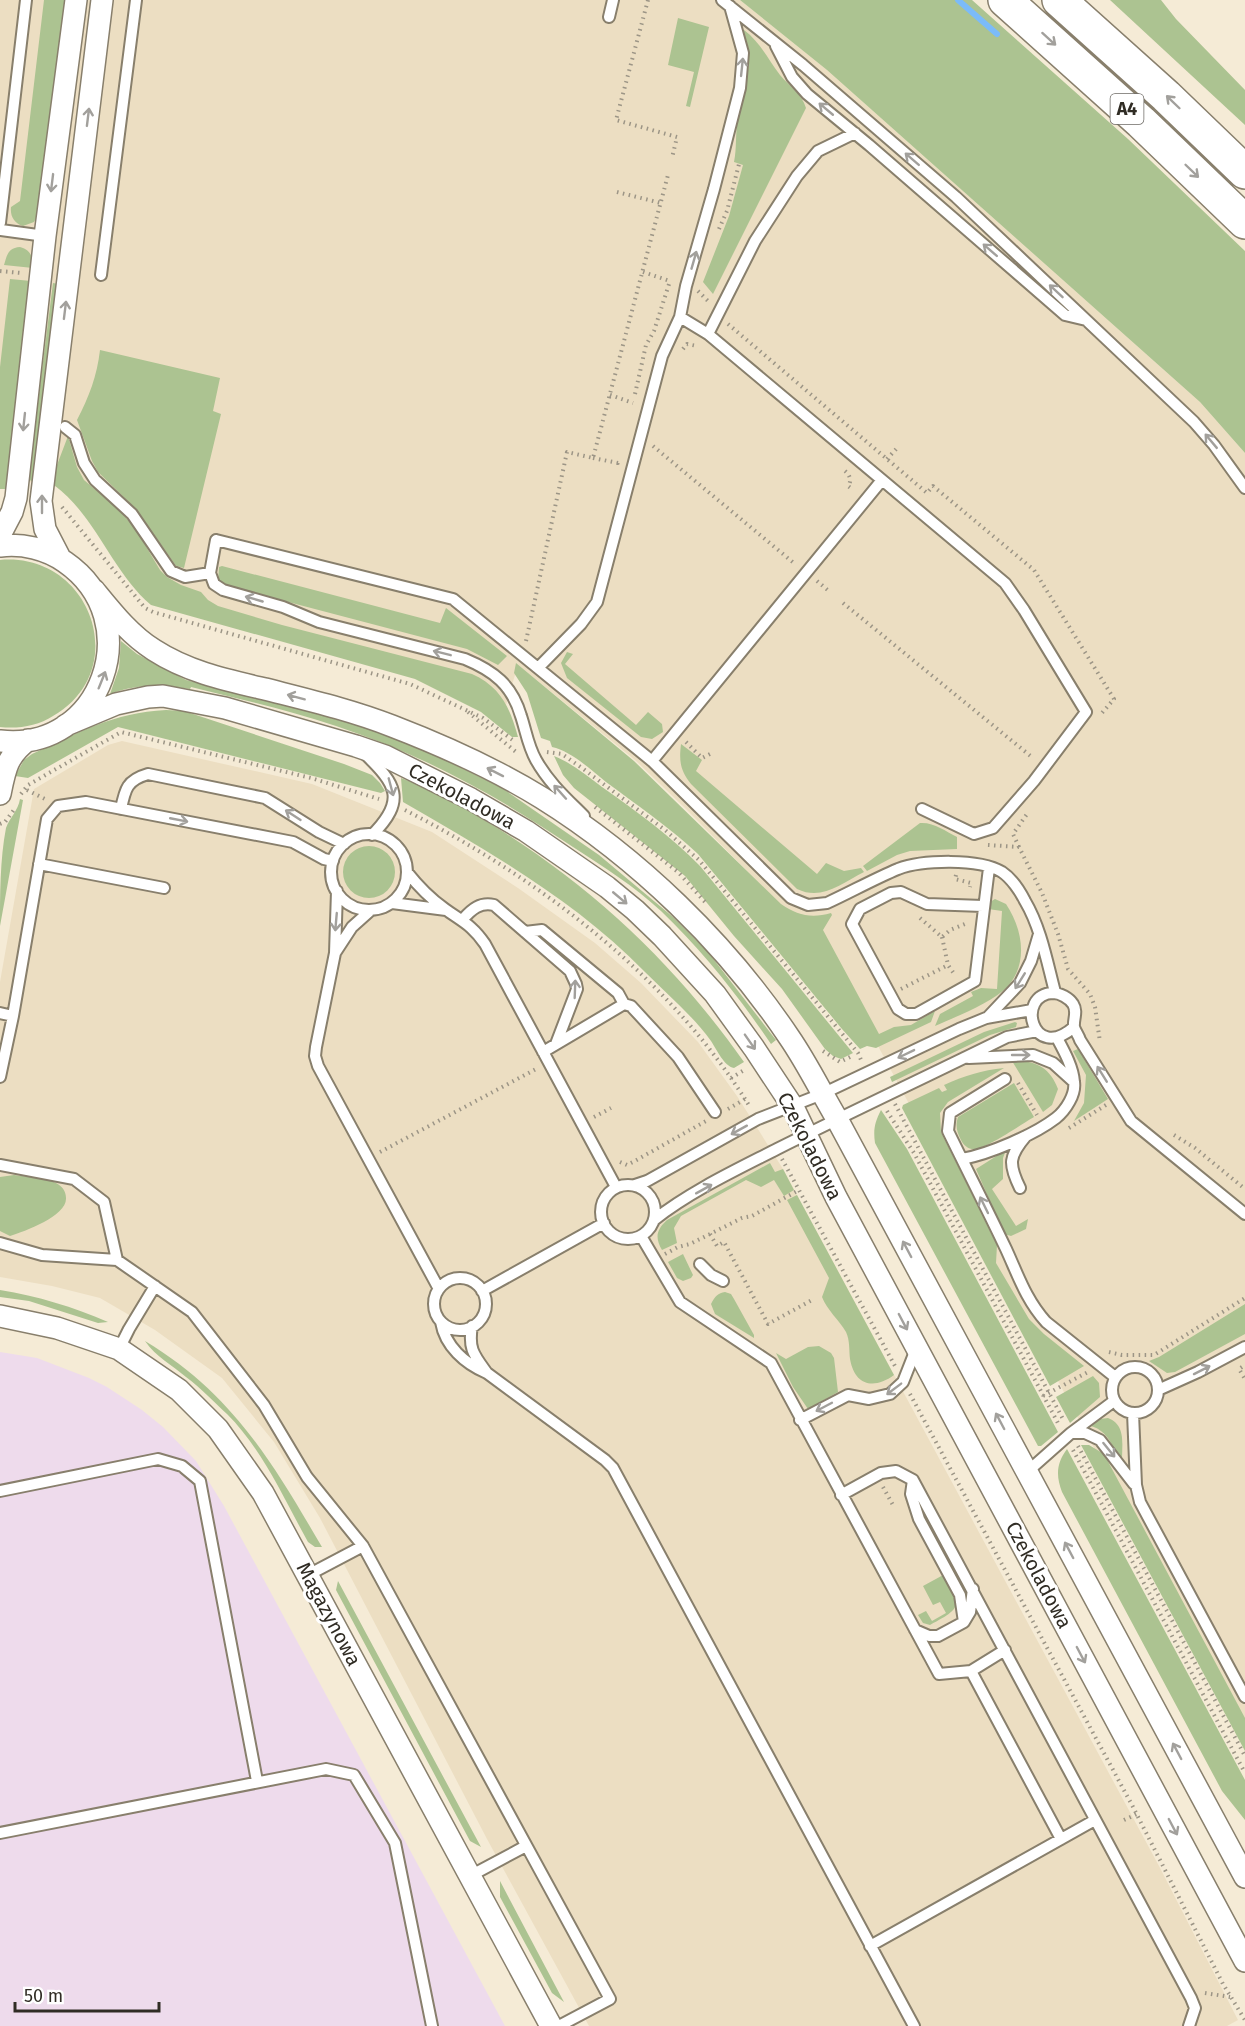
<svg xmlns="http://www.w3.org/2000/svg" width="1245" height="2026" font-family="'Fira Sans',sans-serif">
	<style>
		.built { fill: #ecdec2 }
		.industrial { fill: #eedbec }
		.green { fill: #acc391 }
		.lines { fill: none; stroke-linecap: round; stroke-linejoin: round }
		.stream { stroke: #7bbbf9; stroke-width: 6 }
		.lane-casing { stroke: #887f6c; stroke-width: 14 }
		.street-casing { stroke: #887f6c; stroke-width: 24 }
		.highway-casing { stroke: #887f6c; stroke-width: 36 }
		.path { stroke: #9c9586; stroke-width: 4; stroke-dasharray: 1.5 4.5; stroke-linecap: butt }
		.lane { stroke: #fff; stroke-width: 10 }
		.street { stroke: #fff; stroke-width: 21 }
		.highway { stroke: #fff; stroke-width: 33 }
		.oneway { stroke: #a2a09c }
		.labels { text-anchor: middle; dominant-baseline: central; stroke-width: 6; stroke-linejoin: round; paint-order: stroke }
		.shield { fill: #fff; stroke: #6e6b66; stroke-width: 1.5 }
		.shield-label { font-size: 18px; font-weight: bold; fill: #302c24 }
		.street-label { font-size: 20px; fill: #302c24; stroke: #fff }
	</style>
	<rect width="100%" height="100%" fill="#f5ebd6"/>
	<path class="built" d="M 0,0 L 740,0 L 827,70 L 1200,402 L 1245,453 L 1245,1729 L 828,953 L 685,808 L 635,760 L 518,665 L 503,715 L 419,675 L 266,633 L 143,568 L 63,488 L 0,477 Z
		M 122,741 L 312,784 L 432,832 L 518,888 L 595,943 L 641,983 L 698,1042 L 737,1096 L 783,1169 L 1159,1866 L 1238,2020 L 1227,2026 L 589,2026 L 487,1839 L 320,1518 L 274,1442 L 222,1378 L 155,1330 L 100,1298 L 52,1286 L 0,1277 L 0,982 L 34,789 L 108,745 Z"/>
	<path class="industrial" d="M 0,1352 L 37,1358 L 89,1378 L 107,1387 L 142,1410 L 163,1427 L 196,1461 L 224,1506 L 505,2026 L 0,2026 Z"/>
	<path class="green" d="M 44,0 L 65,0 L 39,213 L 34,222 L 23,226 C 14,223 10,216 11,207 L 20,201 Z
		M 740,0 L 972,0 L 1128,139 L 1245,251 L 1245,453 L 1200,402 L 827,70 Z
		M 1110,0 L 1161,0 L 1176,19 L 1245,90 L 1245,125 Z
		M 678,18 L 709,27 L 690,107 L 686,106 L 694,72 L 668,65 Z
		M 744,30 C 760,42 768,59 780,75 C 789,86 802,94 806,108 L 713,294 L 703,282 L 729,216 L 743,165 L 734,162 C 737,148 735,134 738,119 C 742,86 757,65 743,31 Z
		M 20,247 C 31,250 33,257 33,268 L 4,265 C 7,255 8,248 20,247 Z
		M 10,279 L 31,281 L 6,489 L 0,489 L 0,367 Z
		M 53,283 L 58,284 L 33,481 L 28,480 Z
		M 100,350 L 220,378 L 213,411 L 221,414 L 184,568 L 176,566 L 137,510 L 98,472 L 92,461 L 77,420 C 89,397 97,376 100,350 Z
		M 68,436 L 77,467 L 84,480 L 118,509 L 135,528 L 160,570 L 167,577 L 181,585 L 201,592 L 208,600 L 218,606 L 282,625 L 472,674 C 501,687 510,708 518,737 L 512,737 L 481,712 L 415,679 L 151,605 C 112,572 96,516 54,485 L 57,465 Z
		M 0,560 C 91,552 133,670 53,716 C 38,726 18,729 0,727 Z
		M 222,566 L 440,623 L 446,608 L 507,656 L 498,665 L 467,649 L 224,585 L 218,580 L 219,567 Z
		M 121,641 L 137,654 L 186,680 L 296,708 L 373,730 L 429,752 L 502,788 L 599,855 L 673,917 L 708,952 L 776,1040 L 771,1044 C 739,997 703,951 661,911 C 634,886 604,867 573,847 C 499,797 422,754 336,726 C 288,710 239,699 191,687 L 190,689 C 162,684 136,684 110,694 L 119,668 Z
		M 567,652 L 573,654 L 565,664 L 636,725 L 648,712 L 662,724 L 663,732 L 652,739 L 641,737 L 567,678 L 561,663 Z
		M 516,663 L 634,761 L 781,904 C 797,915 811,919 831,913 L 832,915 L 823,930 L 879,1034 L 894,1027 L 911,1025 L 935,1011 L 931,1022 L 876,1048 L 867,1046 L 860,1049 L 842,1029 L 698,854 C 669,827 637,805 606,782 C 591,770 571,751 552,747 L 550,741 L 541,738 L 527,693 L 514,673 Z
		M 166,710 L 184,711 L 344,764 L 372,775 L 380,783 L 385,791 L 381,793 L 118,727 L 28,778 L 15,776 L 24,760 L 32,754 C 79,732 113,713 166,710 Z
		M 681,744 L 702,760 L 696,771 L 817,874 L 826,863 L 844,871 L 861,868 L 864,872 C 840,884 822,901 797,889 L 691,784 C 680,770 679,761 681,744 Z
		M 554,756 C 572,763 587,776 602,787 C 636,811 671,836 700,866 L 853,1053 L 841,1059 L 833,1056 L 825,1049 L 782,989 L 734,936 L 685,876 L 574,788 L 563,775 Z
		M 401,778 C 436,790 470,811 502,831 C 599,893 677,967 744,1062 L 734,1068 C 724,1066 717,1050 711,1041 C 693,1016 667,994 645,972 C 576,901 488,851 403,802 Z
		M 20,799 L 23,800 L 0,926 C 0,895 0,859 6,828 C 10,817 18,811 20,799 Z
		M 920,823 C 934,822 945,831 957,837 L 957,849 L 910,851 L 897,855 L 867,871 L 863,866 Z
		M343 872a26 26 0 1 1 52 0a26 26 0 1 1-52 0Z
		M 995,899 L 1006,904 C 1022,928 1029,962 1008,986 C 992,1003 957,1016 935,1026 L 940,1014 L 973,996 L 971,992 L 981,988 L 997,989 L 1002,911 L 988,909 L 990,902 Z
		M 1015,1022 L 1017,1023 L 1016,1027 L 990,1035 L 892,1082 L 890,1077 L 984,1032 Z
		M 1078,1049 L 1108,1099 L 1074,1121 L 1084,1103 L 1086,1075 L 1073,1051 Z
		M 1012,1061 C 1035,1060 1050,1067 1058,1089 L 1052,1105 L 1043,1112 Z
		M 1004,1068 L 948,1102 L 940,1113 L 941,1132 L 997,1245 L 996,1263 L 1029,1319 L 1044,1334 L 1084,1366 L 1050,1386 L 902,1108 L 903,1105 L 939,1088 L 942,1092 L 947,1090 L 944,1085 C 964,1076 982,1070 1004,1068 Z
		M 1014,1083 L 1034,1117 C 1022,1124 988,1147 976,1149 C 969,1150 964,1146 961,1140 C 957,1132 955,1126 958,1117 Z
		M 881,1110 L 907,1149 L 1058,1432 L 1041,1446 L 1038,1446 L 875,1143 C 873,1129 875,1122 881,1110 Z
		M 1006,1150 L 1003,1158 L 1003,1179 L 992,1189 L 1016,1226 L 1028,1219 L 1026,1229 L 1011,1236 L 1004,1234 L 976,1169 Z
		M 770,1163 L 775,1172 L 783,1169 L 794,1190 L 784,1196 L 774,1180 L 761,1187 L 746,1180 L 681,1216 L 674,1228 L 677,1243 L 662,1250 C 655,1238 656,1230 667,1220 Z
		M 14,1175 C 27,1177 45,1177 56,1183 C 62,1186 66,1191 66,1198 C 67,1216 25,1231 10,1236 L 0,1231 L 0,1177 Z
		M 797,1195 L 894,1375 C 875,1389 855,1387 850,1359 C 849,1351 850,1340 846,1332 C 839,1320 827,1310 822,1297 L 829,1278 L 787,1200 Z
		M 683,1254 L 693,1275 L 691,1278 L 683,1281 L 677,1278 L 668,1262 Z
		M 0,1290 C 38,1296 73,1307 108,1322 L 98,1323 L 29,1301 L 0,1297 Z
		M 725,1292 L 731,1294 L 734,1299 L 754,1335 L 754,1338 L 715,1314 L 711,1304 C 715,1296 718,1293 725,1292 Z
		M 1245,1304 L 1245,1334 L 1175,1372 L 1167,1373 L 1149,1361 L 1159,1357 Z
		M 145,1341 C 233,1394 272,1462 322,1547 L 315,1547 L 308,1542 C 284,1499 263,1450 227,1414 C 214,1402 201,1388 186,1377 C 172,1365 156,1357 145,1341 Z
		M 819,1346 L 831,1353 L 834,1358 L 838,1392 L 808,1409 L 793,1387 L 776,1353 L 786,1359 L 808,1347 Z
		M 1093,1376 L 1099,1383 L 1100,1397 L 1070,1423 L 1056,1397 Z
		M 1108,1418 C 1126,1425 1122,1443 1122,1460 C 1110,1446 1110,1432 1091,1426 L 1100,1419 Z
		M 1081,1445 L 1089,1445 L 1104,1454 L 1245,1718 L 1245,1751 Z
		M 1067,1449 L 1245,1780 L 1245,1820 L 1222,1791 L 1062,1492 C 1056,1476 1056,1464 1067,1449 Z
		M 945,1574 C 962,1606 962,1608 930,1625 L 923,1623 L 918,1615 L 926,1611 L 932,1621 L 946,1613 L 940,1602 L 933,1605 L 923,1586 Z
		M 338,1581 L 481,1847 L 470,1841 L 336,1590 Z
		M 500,1881 L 564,2002 L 552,1993 L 500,1897 Z"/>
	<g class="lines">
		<path class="stream" d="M 958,0 L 997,34"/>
		<g class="lane-casing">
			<path id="lane" d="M 722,0 L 803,65 L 956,197 L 1194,422 L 1214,445 L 1245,488
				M 609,17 L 613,0
				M 776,46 L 792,77 L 807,94 L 869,145 L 1065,315 L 1086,320
				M 0,223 L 26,0
				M 1,230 L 45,236
				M 101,275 L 136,0
				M 680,317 L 686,286 L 714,189 L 740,88 L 743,53 L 730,6
				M 708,334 L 755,241 L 797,176 L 818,151 L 855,133
				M 65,427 L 75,435 L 84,463 L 95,480 L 132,514 L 171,571 L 185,577 L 210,573
				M 538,668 L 581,624 L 597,602 L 662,356 L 680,317 L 708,334 L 1005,583 L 1024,610 L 1086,712 L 1034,781 L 993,828 L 974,834 L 922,809
				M 365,754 C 396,784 407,800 372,835
				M 652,761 L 882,480
				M 121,809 C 125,789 127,780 148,774 L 265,798 L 319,832 L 344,844
				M 584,816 C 566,798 549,783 536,760 C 528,746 526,731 521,716 C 512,685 494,671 465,659 L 319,622 L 283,607 L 223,590 L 214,584 L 210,573 L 216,540 L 453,599 L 652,761 L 791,898 L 808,905 L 827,903 C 851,892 874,879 898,869 C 922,860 979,858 1002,872 C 1011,878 1020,891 1025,901 C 1041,928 1047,962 1055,992
				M331 872a38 38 0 1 1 76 0a38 38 0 1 1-76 0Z
				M 39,864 L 164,888
				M 407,872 C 418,886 431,899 445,909 C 463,922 472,925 485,944 L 616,1187
				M 337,891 L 335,953 L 316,1047 L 315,1056 L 318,1066 L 439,1289
				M 392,903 L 446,910
				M 983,906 L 927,904 L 901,892 L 891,893 L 860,909 L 852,924 L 898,1009 L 906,1014 L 916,1014 L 975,981 L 989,868
				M 463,919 C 472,909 480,902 494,905 L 570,971 L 576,984 L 577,989 L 556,1044
				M 525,932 L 542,930 L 618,993 L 624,1004
				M 335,953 L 352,927 L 371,910
				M 0,1013 L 13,1016
				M 987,1018 L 1020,983 L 1031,961 L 1039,934
				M 1074,1027 C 1032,1064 1015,994 1053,993 C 1060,993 1069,998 1073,1004 C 1078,1012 1073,1019 1074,1027 C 1075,1031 1079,1036 1080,1040 L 1131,1121 L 1245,1214
				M 543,1052 L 624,1004 L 631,1006 L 678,1057 L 715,1112
				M 969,1058 L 1033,1055 L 1053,1063 L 1074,1082
				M 0,1077 L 13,1016 L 47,819 L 58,806 L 86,802 L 293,842 L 324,859 L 333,861
				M 1005,1079 L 950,1113 L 948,1131 C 967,1170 987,1209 1006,1249 C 1018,1275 1026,1300 1046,1322 L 1115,1377
				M 962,1159 C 989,1154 1034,1135 1056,1118 C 1066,1110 1076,1094 1074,1082 C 1073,1067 1064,1051 1057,1038
				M 0,1165 L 74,1179 L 104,1202 L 117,1260
				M601 1212a27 27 0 1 1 54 0a27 27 0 1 1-54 0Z
				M 635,1185 L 647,1181 L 758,1119 L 822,1094 L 959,1029 L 986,1018 L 1032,1010
				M 1020,1188 C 1008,1164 1009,1156 1026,1136
				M 654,1220 C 691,1191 736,1170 777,1149 C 853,1111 930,1075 1007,1037 L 1037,1031
				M 641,1236 L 680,1302 L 771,1363 L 939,1674 L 971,1671 L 1061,1839
				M 0,1243 L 42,1255 L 117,1260 L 192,1312 L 264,1405 L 307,1477 L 363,1546 L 610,1999 L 559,2026
				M 700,1264 L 711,1275 L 723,1281
				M434 1304a26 26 0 1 1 52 0a26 26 0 1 1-52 0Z
				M 482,1291 L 604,1223
				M 441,1322 C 445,1346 465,1364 487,1373
				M 472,1326 C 468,1349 474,1355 487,1373 L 605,1460 L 613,1468 L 914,2026
				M 119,1349 L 129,1329 L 155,1286
				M1112 1390a23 23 0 1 1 46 0a23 23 0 1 1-46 0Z
				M 1158,1390 L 1198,1372 L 1245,1347
				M 1133,1413 L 1136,1485 L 1140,1502 L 1245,1697
				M 800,1420 L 848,1395 L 869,1399 L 890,1394 L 903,1382 L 916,1349
				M 1071,1433 L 1085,1433 L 1100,1440 L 1134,1484
				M 1027,1472 L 1071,1433 L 1114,1401
				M 913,1480 L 911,1494 L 919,1519 L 960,1595 L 964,1622
				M 0,1491 L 158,1459 L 182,1466 L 200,1481 L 257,1781
				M 841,1495 L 881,1473 L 896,1471 L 913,1480 L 1191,1998 L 1195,2008 L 1189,2026
				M 308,1575 L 363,1546
				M 915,1630 L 929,1636 L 938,1636 L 964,1622 L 970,1612 L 973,1589
				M 971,1671 L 1005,1650
				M 0,1833 L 326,1769 L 354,1775 L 395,1843 L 432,2026
				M 470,1876 L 526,1846
				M 870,1946 L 1095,1820"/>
		</g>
		<g class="street-casing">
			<path id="street" d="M 0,535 L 12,512 L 16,498 L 45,236 L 76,0
				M 0,546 C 22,543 47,549 65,562 C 149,620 102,753 0,741
				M 60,558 L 45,529 L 41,501 L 102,0
				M 94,590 C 112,612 130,635 154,650 C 188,672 226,680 265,689 C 308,700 351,710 392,726 C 444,746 495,769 542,798 C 638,858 726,943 789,1037 C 807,1063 821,1092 837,1119 L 1245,1877
				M 66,725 L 116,704 L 148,697 L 163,696 L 225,708 L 356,746 L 385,756 L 471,799 L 526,831 L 607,887 L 635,910 L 662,936 L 715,994 L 754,1048 L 793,1107 L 836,1197 L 1245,1961
				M 0,794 C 5,769 7,756 28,740
				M 0,1316 L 57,1328 L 119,1349 L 179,1390 L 218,1429 L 263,1493 L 551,2026"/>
		</g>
		<g class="highway-casing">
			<path id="highway" d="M 1005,0 L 1141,122 L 1245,222
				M 1059,0 L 1166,96 L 1245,172"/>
		</g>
		<path class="path" d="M 648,0 L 616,120 L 677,137 L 672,158
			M 617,192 L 661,203
			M 719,229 L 727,211 L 739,164
			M 0,271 L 21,273
			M 643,272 L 670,281
			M 698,291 L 710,303
			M 728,324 L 927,493 L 933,486 L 1034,570 L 1114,699 L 1101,714
			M 683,349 L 687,344 L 697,346
			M 635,394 L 646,345 L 654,331 L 670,281
			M 610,395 L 633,403
			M 653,446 L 795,564
			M 593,458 L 618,463 L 619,460
			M 887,459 L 898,447
			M 845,471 C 850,475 852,481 848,486 L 852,489
			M 62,507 L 145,608 L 153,612 L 410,684 L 483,718 L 514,741
			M 817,581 L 830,592
			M 843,603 L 1033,758
			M 526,641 L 567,452 L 593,458 L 668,175
			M 468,712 L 516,752
			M 686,742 L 702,758 L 710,754
			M 547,752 L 562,754 L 582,768 L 665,830 L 699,860 L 858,1053 L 862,1062
			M 27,790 L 45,799
			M 21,794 L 28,785 L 121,732 L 311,778 L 379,799
			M 595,807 L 678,872 L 705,902
			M 405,810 C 540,879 670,977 750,1107
			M 0,824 L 5,822 L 16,807
			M 988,845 L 1019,847 L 1042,893 L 1058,934 L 1068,969 L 1090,994 L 1095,1007 L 1100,1042
			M 1019,847 L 1013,834 L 1027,814
			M 956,875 L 955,879 L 971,883 L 970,887
			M 920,918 L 942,937 L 950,930 L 965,924 L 966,920
			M 942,937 L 948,965 L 955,975
			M 901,989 L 948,965
			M 823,1051 L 840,1062 L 854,1055
			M 731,1078 L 746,1069
			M 1018,1083 L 1037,1115
			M 895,1104 L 1064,1421
			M 728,1109 L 745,1099
			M 887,1111 L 914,1153 L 1059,1425
			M 594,1117 L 611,1108
			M 1069,1128 L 1106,1105
			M 1174,1135 L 1195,1148 L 1245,1189
			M 380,1152 L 538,1068
			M 782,1159 L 895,1366
			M 620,1162 L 627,1165 L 633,1162 L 706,1121
			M 710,1234 L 717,1246 L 724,1242 L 768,1324 L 812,1300
			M 665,1254 L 678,1247 L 690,1244 L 742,1218 L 752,1216 L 799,1190
			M 1109,1352 L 1122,1355 L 1154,1355 L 1245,1298
			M 1242,1367 L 1239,1369 L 1245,1379
			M 910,1394 L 1132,1805 L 1223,1984 L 1245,2020
			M 1043,1396 L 1088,1372
			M 1078,1446 L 1245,1756
			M 1073,1450 L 1245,1773
			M 883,1487 L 894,1507
			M 1124,1820 L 1137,1814
			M 1205,1993 L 1230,1997"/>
		<use href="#lane" class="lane"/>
		<use href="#street" class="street"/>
		<use href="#highway" class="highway"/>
	</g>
	<defs><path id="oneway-shaft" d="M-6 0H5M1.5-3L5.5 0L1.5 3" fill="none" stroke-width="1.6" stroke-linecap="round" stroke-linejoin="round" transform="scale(1.5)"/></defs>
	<g class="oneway">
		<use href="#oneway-shaft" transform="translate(1049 39) rotate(42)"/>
		<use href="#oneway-shaft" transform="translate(742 67) rotate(-84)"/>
		<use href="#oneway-shaft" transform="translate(1173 102) rotate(-136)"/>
		<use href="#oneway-shaft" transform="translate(826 109) rotate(-140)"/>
		<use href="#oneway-shaft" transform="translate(88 117) rotate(-83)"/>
		<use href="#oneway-shaft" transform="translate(912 159) rotate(-139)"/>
		<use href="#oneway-shaft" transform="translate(1192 171) rotate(44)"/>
		<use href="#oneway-shaft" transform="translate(52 183) rotate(97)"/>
		<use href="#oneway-shaft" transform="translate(990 250) rotate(-139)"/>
		<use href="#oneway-shaft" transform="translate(694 260) rotate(-74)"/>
		<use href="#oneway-shaft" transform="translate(1056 291) rotate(-137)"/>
		<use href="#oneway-shaft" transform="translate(65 310) rotate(-83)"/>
		<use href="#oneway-shaft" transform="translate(24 422) rotate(96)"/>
		<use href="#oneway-shaft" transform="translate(1211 441) rotate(-130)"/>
		<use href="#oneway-shaft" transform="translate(42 504) rotate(-90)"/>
		<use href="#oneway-shaft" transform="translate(254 599) rotate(-164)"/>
		<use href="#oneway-shaft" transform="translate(442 653) rotate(-166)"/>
		<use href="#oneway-shaft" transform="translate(102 680) rotate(-68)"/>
		<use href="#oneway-shaft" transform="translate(296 697) rotate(-165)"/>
		<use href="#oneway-shaft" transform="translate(495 772) rotate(-153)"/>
		<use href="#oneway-shaft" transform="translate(391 787) rotate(75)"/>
		<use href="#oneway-shaft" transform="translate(560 792) rotate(-132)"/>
		<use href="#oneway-shaft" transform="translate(293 815) rotate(-147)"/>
		<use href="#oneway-shaft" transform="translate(179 820) rotate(11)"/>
		<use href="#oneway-shaft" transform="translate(620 898) rotate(40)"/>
		<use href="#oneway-shaft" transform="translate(336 922) rotate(95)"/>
		<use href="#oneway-shaft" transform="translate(1020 981) rotate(122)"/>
		<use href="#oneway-shaft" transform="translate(575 989) rotate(-88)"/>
		<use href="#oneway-shaft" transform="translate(750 1042) rotate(55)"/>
		<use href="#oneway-shaft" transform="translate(906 1054) rotate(154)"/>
		<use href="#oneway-shaft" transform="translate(1021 1055)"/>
		<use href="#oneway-shaft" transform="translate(1102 1074) rotate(-122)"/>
		<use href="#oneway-shaft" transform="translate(739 1130) rotate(151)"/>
		<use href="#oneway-shaft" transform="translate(704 1189) rotate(-29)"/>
		<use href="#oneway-shaft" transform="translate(984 1205) rotate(-116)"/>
		<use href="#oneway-shaft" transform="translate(907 1249) rotate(-118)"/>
		<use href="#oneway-shaft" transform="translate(903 1322) rotate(62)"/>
		<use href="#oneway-shaft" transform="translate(1202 1370) rotate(-27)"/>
		<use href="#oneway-shaft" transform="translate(894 1389) rotate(143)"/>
		<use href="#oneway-shaft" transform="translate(824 1407) rotate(152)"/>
		<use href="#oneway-shaft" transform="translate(1000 1421) rotate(-118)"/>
		<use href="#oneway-shaft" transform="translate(1109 1450) rotate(51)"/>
		<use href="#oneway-shaft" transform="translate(1069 1550) rotate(-118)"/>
		<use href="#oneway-shaft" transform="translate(1081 1655) rotate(62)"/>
		<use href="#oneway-shaft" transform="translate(1177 1751) rotate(-118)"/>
		<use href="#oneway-shaft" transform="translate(1173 1827) rotate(62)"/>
	</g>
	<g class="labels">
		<rect class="shield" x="1110.5" y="94" width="33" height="30" rx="4.5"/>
		<g class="shield-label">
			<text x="1127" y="109">A4</text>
		</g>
		<g class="street-label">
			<text transform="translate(462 796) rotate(28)">Czekoladowa</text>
			<text transform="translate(810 1146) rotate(63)">Czekoladowa</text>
			<text transform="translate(1039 1575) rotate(62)">Czekoladowa</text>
			<text transform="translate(329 1614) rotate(62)">Magazynowa</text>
		</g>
	</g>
	<path d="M15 2002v9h144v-9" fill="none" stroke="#302c24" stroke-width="3"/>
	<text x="24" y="2002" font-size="18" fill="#302c24" stroke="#ffffff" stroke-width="4.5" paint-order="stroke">50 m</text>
</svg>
